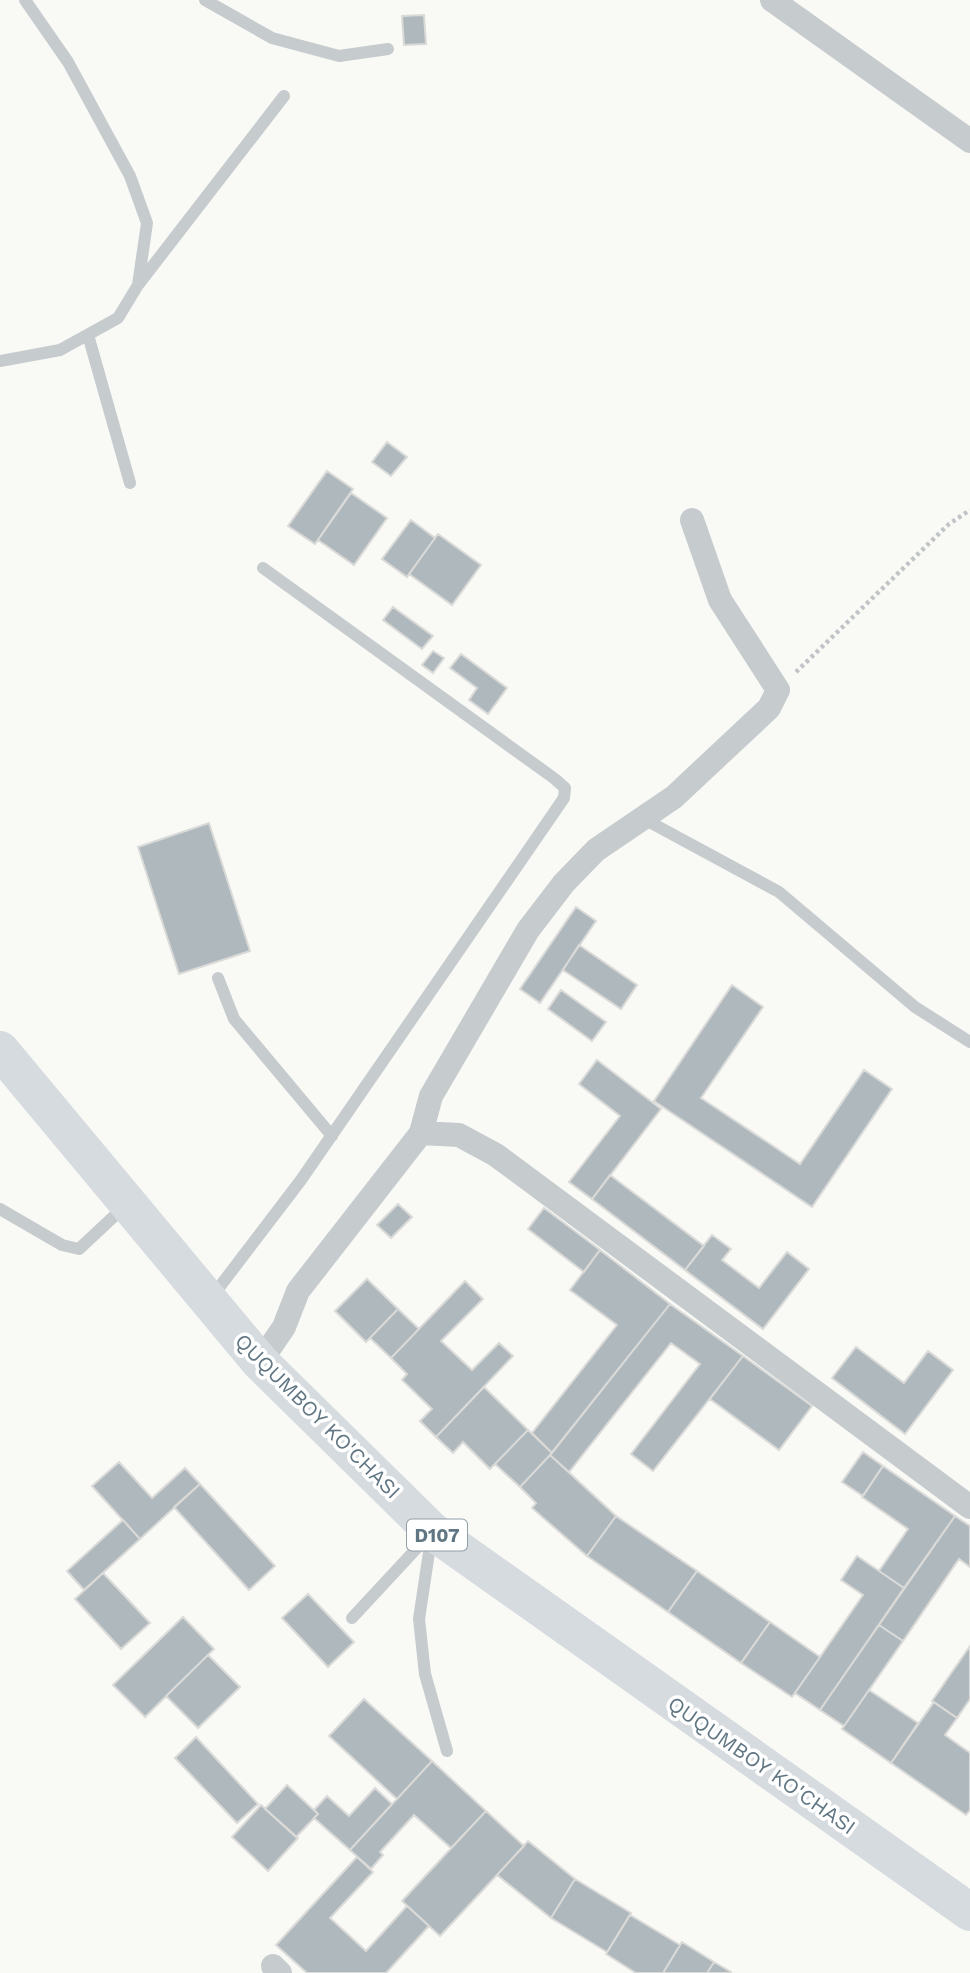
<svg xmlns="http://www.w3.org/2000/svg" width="970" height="1973" font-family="'Work Sans',sans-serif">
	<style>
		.building { fill: #aeb8bd; stroke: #dadad8; stroke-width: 2 }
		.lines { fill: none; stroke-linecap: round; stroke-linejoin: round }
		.path { stroke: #c1c4c6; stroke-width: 4.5; stroke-dasharray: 3.5 3.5; stroke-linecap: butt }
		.service { stroke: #c6cbce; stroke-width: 12 }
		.minor { stroke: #c6cbce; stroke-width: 24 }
		.primary { stroke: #d6dbdf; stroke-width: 38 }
		.labels { text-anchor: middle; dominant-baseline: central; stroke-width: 7; stroke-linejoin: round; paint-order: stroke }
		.shield { fill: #fff; stroke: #909fa8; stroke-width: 2 }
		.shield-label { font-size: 19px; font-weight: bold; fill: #617683 }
		.street-label { font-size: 21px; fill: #617683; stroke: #fff }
	</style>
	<rect width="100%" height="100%" fill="#f9f9f6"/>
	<path class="building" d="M 424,15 L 426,44 L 404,45 L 402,16 Z
		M 387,442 L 407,457 L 391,476 L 372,462 Z
		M 327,471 L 353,489 L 315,544 L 288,526 Z
		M 351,493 L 387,518 L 354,565 L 318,540 Z
		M 411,520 L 435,538 L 407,577 L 382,559 Z
		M 438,534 L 481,565 L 452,605 L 409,574 Z
		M 393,607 L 433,636 L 422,649 L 383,620 Z
		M 433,651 L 444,658 L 433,673 L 422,665 Z
		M 461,654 L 507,688 L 488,714 L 469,700 L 477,688 L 450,668 Z
		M 209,823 L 250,951 L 179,974 L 138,847 Z
		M 576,907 L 596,921 L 540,1003 L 520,989 Z
		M 579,945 L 637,985 L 621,1009 L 563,970 Z
		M 732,985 L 763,1007 L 701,1098 L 800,1164 L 864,1070 L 892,1089 L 812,1207 L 654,1101 Z
		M 561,990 L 606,1022 L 592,1041 L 548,1009 Z
		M 597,1060 L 661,1109 L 592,1199 L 569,1182 L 620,1116 L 579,1084 Z
		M 610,1175 L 704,1246 L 685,1270 L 592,1199 Z
		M 398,1204 L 412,1217 L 391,1238 L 377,1225 Z
		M 544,1208 L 600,1250 L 584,1272 L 528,1229 Z
		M 712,1235 L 731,1249 L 722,1260 L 759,1288 L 787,1252 L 809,1269 L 763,1329 L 685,1270 Z
		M 600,1250 L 670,1304 L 552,1453 L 532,1433 L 617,1325 L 570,1290 Z
		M 367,1279 L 398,1309 L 366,1342 L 335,1311 Z
		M 465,1281 L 483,1299 L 441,1341 L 472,1370 L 499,1343 L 513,1356 L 436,1437 L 420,1421 L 432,1409 L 402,1380 L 407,1374 L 391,1358 Z
		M 670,1304 L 743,1356 L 653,1471 L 631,1454 L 700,1364 L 671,1343 L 569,1472 L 550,1455 Z
		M 398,1309 L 419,1329 L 391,1358 L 370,1338 Z
		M 856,1347 L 904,1383 L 928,1351 L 953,1370 L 905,1434 L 832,1378 Z
		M 743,1356 L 812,1406 L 779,1450 L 710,1399 Z
		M 484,1387 L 528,1430 L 490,1469 L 463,1442 L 453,1453 L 436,1437 Z
		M 528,1430 L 552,1453 L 520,1487 L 495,1464 Z
		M 863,1452 L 883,1466 L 863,1496 L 842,1482 Z
		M 550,1455 L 616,1516 L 587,1556 L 532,1508 L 536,1503 L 520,1487 Z
		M 119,1462 L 152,1498 L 185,1468 L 200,1484 L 140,1539 L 92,1486 Z
		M 883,1466 L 955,1516 L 904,1588 L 879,1571 L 908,1529 L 862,1497 Z
		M 200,1484 L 275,1566 L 249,1590 L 174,1507 Z
		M 616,1516 L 697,1571 L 668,1612 L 587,1556 Z
		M 955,1516 L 970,1526 L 970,1567 L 959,1559 L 903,1641 L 879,1625 Z
		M 123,1520 L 140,1539 L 84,1590 L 67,1571 Z
		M 857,1556 L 904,1588 L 820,1710 L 795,1693 L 863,1595 L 841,1580 Z
		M 697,1571 L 770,1622 L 741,1663 L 668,1612 Z
		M 103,1573 L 150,1623 L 121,1649 L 75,1599 Z
		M 308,1594 L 354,1642 L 328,1667 L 282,1618 Z
		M 183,1617 L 214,1649 L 145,1717 L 113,1685 Z
		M 770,1622 L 820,1657 L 792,1697 L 741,1663 Z
		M 879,1625 L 903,1641 L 844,1726 L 820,1710 Z
		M 970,1646 L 970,1699 L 957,1718 L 932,1701 Z
		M 208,1655 L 240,1687 L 198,1728 L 166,1696 Z
		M 869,1690 L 918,1723 L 891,1763 L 842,1729 Z
		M 364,1699 L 432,1761 L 397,1799 L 329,1736 Z
		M 934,1702 L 957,1718 L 945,1735 L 970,1753 L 970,1810 L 966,1815 L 891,1763 Z
		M 196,1737 L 258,1804 L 237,1823 L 175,1758 Z
		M 432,1761 L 486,1811 L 451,1848 L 414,1815 L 380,1852 L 383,1855 L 371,1869 L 350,1850 Z
		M 287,1785 L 318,1814 L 296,1837 L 265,1809 Z
		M 375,1788 L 392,1804 L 350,1850 L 314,1818 L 318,1814 L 314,1810 L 327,1796 L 349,1816 Z
		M 261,1805 L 298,1838 L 268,1871 L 232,1837 Z
		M 486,1811 L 524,1846 L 440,1936 L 402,1901 Z
		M 528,1841 L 575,1879 L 551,1918 L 497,1875 Z
		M 357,1857 L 373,1872 L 330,1918 L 366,1951 L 407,1906 L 429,1926 L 386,1973 L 307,1973 L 276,1945 Z
		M 575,1879 L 631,1913 L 607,1952 L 551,1918 Z
		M 630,1915 L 680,1945 L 663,1973 L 636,1973 L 606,1954 Z
		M 682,1942 L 714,1962 L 707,1973 L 663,1973 Z
		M 714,1962 L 731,1972 L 730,1973 L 707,1973 Z"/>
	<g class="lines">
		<path class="path" d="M 796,672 L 949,524 L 970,510"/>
		<path class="service" d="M 205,0 L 272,38 L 339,56 L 388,49
			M 138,285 L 284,96
			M 88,335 L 130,483
			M 0,361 L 60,350 L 118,318 L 138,285 L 147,223 L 130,176 L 68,62 L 25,0
			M 644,819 L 779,892 L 915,1007 L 970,1042
			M 218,978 L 234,1019 L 332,1136
			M 0,1209 L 62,1245 L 79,1249 L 125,1206
			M 211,1298 L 301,1180 L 564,798 L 565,788 L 555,779 L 263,568
			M 431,1539 L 419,1619 L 425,1674 L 447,1751
			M 352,1618 L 430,1534"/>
		<path class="minor" d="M 772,0 L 970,141
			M 421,1133 L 431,1096 L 528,930 L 564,883 L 596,850 L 674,797 L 769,708 L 778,690 L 720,600 L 692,520
			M 260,1362 L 284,1327 L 298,1291 L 421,1133 L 459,1135 L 496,1155 L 970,1507
			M 273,1966 L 280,1973"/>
		<path class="primary" d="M 0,1050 L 260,1362 L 432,1531 L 970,1912"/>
	</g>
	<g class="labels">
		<rect class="shield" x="407" y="1519.5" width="60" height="31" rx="5"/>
		<g class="shield-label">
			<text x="437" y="1535">D107</text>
		</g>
		<g class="street-label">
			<text transform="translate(318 1416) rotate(45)">QUQUMBOY KO'CHASI</text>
			<text transform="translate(762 1765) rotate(35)">QUQUMBOY KO'CHASI</text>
		</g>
	</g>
</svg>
